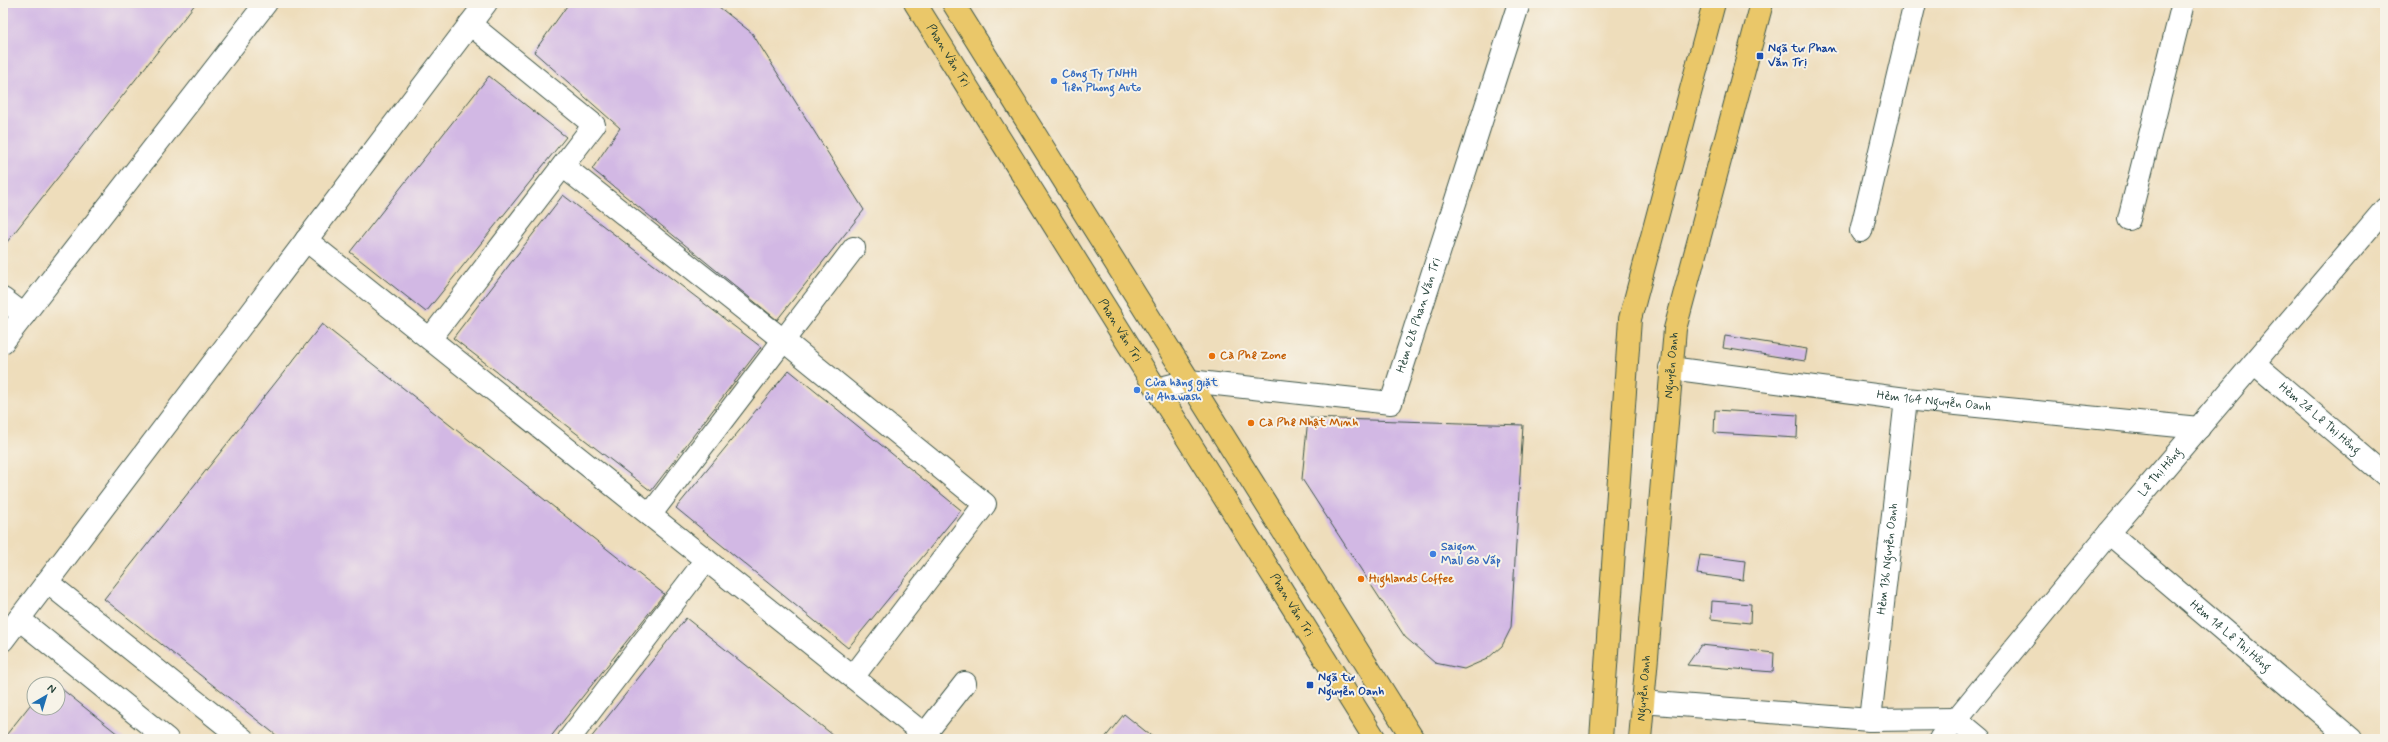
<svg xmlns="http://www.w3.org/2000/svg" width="2388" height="742" font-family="Mynerve,sans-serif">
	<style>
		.building { fill: #d2b8e4 }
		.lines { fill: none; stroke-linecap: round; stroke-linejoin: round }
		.minor-casing { stroke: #3e5548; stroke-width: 24 }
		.major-casing { stroke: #3e5548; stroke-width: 24 }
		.minor { stroke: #fff; stroke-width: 22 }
		.major { stroke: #eac769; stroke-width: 22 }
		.transit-dot { fill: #1a4fb4; stroke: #f7f3e8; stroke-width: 1.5 }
		.shop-dot { fill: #3f7fe0; stroke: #f7f3e8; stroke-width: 1.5 }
		.food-dot { fill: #e8710a; stroke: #f7f3e8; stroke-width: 1.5 }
		.labels { text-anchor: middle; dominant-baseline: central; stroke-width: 4; stroke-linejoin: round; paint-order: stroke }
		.transit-label { font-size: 12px; font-weight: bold; fill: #164399; stroke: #f7f3e8; text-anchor: start }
		.street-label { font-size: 12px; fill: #1f3d34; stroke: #f7f3e8 }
		.shop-label { font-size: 12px; font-weight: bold; fill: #366cbe; stroke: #f7f3e8; text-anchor: start }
		.food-label { font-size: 12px; font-weight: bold; fill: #c56008; stroke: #f7f3e8; text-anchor: start }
	</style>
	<rect width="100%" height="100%" fill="#f7f3e8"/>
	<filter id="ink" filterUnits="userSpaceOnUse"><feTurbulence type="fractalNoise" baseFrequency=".025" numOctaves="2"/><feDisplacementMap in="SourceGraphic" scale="8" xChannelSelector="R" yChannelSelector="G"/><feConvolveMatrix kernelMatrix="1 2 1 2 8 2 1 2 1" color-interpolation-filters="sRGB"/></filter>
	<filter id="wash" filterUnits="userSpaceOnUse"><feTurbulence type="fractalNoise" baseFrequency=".012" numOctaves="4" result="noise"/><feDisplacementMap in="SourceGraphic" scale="16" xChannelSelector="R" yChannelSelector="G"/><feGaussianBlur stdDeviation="0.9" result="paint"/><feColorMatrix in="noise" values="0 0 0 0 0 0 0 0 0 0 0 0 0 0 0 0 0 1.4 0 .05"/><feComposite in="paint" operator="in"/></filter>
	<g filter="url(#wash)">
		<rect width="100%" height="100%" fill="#edb"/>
		<g id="blocks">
			<path class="building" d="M 3,3 L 196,3 L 3,247 Z
				M 569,3 L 714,3 L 752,33 L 864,210 L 777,320 L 592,169 L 620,128 L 534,52 Z
				M 489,76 L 566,137 L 426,312 L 350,252 Z
				M 563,195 L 761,347 L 651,491 L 453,338 Z
				M 322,324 L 664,594 L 549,739 L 281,739 L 104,599 Z
				M 1725,336 L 1807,349 L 1805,361 L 1723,348 Z
				M 789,370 L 961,510 L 848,648 L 676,508 Z
				M 1715,410 L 1798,415 L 1797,438 L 1714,433 Z
				M 1308,418 L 1523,425 L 1511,628 L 1502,646 L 1487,659 L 1464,669 L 1435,663 L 1405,637 L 1302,479 Z
				M 1700,555 L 1745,561 L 1743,580 L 1697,574 Z
				M 1712,601 L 1751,604 L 1750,623 L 1711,619 Z
				M 686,618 L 838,739 L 590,739 Z
				M 1701,645 L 1774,653 L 1773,672 L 1687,665 Z
				M 58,686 L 124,739 L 3,739 L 34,700 L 34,708 L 58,708 Z
				M 1124,714 L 1155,739 L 1104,739 Z"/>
		</g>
	</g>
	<g filter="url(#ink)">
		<use href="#blocks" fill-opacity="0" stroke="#3e5548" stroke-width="1"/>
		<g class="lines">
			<g class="minor-casing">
				<g id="minor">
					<path d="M 563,166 L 783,340 L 985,504 L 853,677"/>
					<path d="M 2129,219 L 2183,3"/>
					<path d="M 1861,231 L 1915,3"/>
					<path d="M 306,240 L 930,739"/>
					<path d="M 3,299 L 24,315"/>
					<path d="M 430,339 L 594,125 L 470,24"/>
					<path d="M 3,342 L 266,3"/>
					<path id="s1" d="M 2254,363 L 2385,475"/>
					<path id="s2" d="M 1670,368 L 1906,399 L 2199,428"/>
					<path id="s3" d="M 1157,389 L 1189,381 L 1391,403 L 1519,3"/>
					<path d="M 650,515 L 854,248"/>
					<path id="s4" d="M 2109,533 L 2351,739"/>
					<path d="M 47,582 L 243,739"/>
					<path d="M 19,619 L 167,739"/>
					<path d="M 3,640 L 486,3"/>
					<path d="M 1642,702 L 1870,720 L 1956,719 L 1980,739"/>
					<path id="s5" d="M 1870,720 L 1906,399"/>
					<path d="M 925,734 L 965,683"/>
					<path d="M 569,739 L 706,560"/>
					<path id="s6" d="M 1940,739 L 2109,533 L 2385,209"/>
				</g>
			</g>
			<g class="major-casing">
				<g id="major">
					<path id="s7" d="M 915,3 L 1375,739"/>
					<path d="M 953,3 L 1413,739"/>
					<path d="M 1601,739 L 1630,319 L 1714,3"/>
					<path id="s8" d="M 1640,739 L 1675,329 L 1762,3"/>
				</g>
			</g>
			<use href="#minor" class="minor"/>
			<use href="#major" class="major"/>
		</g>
	</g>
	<g class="transit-dot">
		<rect x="1756" y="52" width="8" height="8" rx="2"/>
		<rect x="1306" y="681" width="8" height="8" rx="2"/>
	</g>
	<g class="shop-dot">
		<circle cx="1054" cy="81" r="4"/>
		<circle cx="1137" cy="390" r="4"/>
		<circle cx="1433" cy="554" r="4"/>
	</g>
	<g class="food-dot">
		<circle cx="1212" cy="356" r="4"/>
		<circle cx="1251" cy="423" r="4"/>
		<circle cx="1361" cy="579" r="4"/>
	</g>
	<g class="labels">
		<g class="transit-label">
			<text x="1768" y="49">Ngã tư Phan<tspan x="1768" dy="14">Văn Trị</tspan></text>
			<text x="1318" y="678">Ngã tư<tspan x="1318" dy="14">Nguyễn Oanh</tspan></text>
		</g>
		<g class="street-label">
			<text stroke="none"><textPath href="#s7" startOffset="62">Phan Văn Trị</textPath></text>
			<text stroke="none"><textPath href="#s3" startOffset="328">Hẻm 628 Phan Văn Trị</textPath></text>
			<text stroke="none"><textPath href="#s7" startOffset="386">Phan Văn Trị</textPath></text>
			<text stroke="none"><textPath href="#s8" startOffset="375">Nguyễn Oanh</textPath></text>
			<text stroke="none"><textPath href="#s2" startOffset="266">Hẻm 164 Nguyễn Oanh</textPath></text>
			<text stroke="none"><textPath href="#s1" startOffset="86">Hẻm 24 Lê Thị Hồng</textPath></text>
			<text stroke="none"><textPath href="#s6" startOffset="346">Lê Thị Hồng</textPath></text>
			<text stroke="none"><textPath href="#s5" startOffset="162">Hẻm 136 Nguyễn Oanh</textPath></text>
			<text stroke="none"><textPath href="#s7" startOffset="710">Phan Văn Trị</textPath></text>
			<text stroke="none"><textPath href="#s4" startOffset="159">Hẻm 14 Lê Thị Hồng</textPath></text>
			<text stroke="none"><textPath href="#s8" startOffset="51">Nguyễn Oanh</textPath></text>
		</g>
		<g class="shop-label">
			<text x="1062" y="74">Công Ty TNHH<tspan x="1062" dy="14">Tiên Phong Auto</tspan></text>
			<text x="1145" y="383">Cửa hàng giặt<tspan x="1145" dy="14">ủi Ahawash</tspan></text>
			<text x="1441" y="547">Saigon<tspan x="1441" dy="14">Mall Gò Vấp</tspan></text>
		</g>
		<g class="food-label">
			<text x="1220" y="356">Cà Phê Zone</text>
			<text x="1259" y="423">Cà Phê Nhật Minh</text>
			<text x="1369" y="579">Highlands Coffee</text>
		</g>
	</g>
	<rect width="2388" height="742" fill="none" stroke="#f7f3e8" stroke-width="16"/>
	<g transform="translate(46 696) rotate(38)"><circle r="19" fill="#f7f3e8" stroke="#a1aaa0"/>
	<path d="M0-3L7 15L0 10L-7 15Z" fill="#1f6fb2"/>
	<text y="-6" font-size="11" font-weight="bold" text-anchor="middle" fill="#1f3d34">N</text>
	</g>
</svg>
